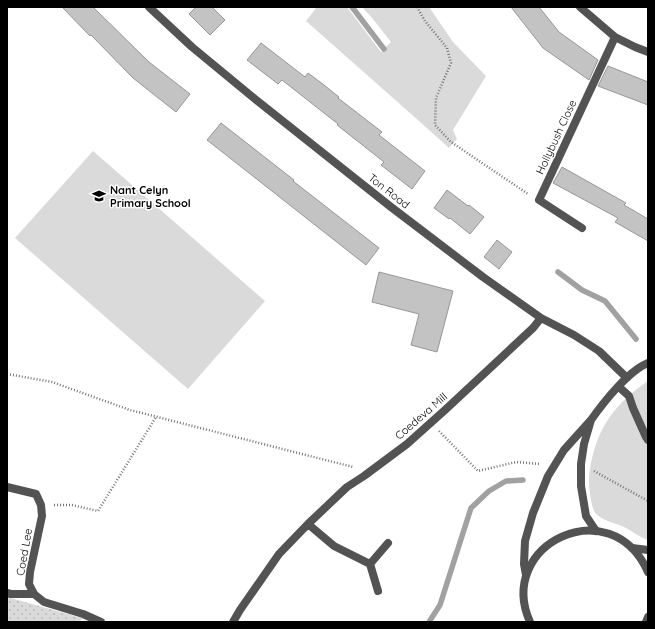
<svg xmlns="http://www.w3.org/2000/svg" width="655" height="629" font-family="Quicksand,sans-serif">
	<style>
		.green { fill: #dadada }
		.garden { fill: url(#garden-dots) }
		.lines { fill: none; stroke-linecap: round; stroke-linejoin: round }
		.stream { stroke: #a1a1a1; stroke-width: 5.5 }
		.building { fill: #c3c3c3; stroke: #979797 }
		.path { stroke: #757575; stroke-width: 2.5; stroke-dasharray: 1 2; stroke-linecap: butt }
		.service { stroke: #535353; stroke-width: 8 }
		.minor { stroke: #535353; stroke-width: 8 }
		.tertiary { stroke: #535353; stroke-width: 8 }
		.labels { text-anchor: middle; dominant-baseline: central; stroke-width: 3; stroke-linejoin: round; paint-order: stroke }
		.street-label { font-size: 11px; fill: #000; stroke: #fff }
		.poi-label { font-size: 11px; font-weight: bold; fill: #000; stroke: #fff; text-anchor: start }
	</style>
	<defs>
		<pattern id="garden-dots" width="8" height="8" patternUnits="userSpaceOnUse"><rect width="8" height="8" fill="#dadada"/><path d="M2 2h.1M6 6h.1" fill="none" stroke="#b9b9b9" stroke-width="1.8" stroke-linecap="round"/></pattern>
	</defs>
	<rect width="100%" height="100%" fill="#fff"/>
	<path class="green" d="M 317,7 L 347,7 L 381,52 L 391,42 L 373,19 L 362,7 L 429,7 L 453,42 L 486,76 L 453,130 L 457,139 L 449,148 L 419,121 L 306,21 Z
		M 93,151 L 265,301 L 188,389 L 15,238 Z
		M 648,381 L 648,540 C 639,537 632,531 624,527 C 615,523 604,521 596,514 C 592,509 591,500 590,494 C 588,484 589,473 591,463 C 598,426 617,402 648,381 Z"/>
	<path class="garden" d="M 7,597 L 82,618 L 80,622 L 7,622 Z"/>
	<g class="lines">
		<path class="stream" d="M 352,7 L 384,49
			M 558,272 L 582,290 L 605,301 L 636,339
			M 429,622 L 440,605 L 471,508 L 489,491 L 506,481 L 523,480"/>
	</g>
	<path class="building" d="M 62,7 L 93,7 L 149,62 L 190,94 L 176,112 L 133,78 L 91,35 L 90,36 Z
		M 196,7 L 212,7 L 225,20 L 210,35 L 189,14 Z
		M 511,7 L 539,7 L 559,32 L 598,60 L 589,80 L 543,48 Z
		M 261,43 L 305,77 L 308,73 L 324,85 L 339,97 L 338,98 L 382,132 L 379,135 L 425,171 L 412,189 L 381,165 L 384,162 L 337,125 L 338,124 L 282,80 L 278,84 L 247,60 Z
		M 608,66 L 648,82 L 648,105 L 598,86 Z
		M 221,123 L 294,180 L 293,181 L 379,248 L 366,265 L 207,140 Z
		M 562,167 L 626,203 L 624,205 L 648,219 L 648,241 L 615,222 L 618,218 L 553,183 Z
		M 447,190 L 468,206 L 469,205 L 484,217 L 470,234 L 450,218 L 449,219 L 434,208 Z
		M 497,240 L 512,252 L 499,269 L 484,257 Z
		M 379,272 L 453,291 L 437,352 L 411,345 L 419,314 L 372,302 Z"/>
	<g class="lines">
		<path class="path" d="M 417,7 L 425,21 L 447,48 L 451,63 L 436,98 L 435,125 L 451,142 L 528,194
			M 7,374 L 52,382 L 130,410 L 353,467
			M 439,431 L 478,471 L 516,462 L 540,464
			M 594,471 L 648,501
			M 54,505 L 72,505 L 98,511 L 156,417"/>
		<path class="service" d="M 619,387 L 629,396 L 633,408 L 646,437 L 648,440
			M 7,593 L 11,594 L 34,594"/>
		<path class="minor" d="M 149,7 L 192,47 L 255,99 L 391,207 L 483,277 L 541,318 L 574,335 L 599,351 L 627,378
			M 580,7 L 615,37 L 635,47 L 648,52
			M 582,228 L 539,200 L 615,37
			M 591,420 C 603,403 628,371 648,363
			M 7,487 L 36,494 L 41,505 L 42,516 L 30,572 L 29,584 L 34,594 L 44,602 L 83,614 L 101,622
			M 308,524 L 334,546 L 370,564
			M 632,548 L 648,550
			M 526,575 L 524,564 L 525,541 L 533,513 L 548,476 L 564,450 L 591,420 L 584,444 L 581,464 L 581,486 L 586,516 L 596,531
			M 378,591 L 370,564 L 388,543
			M 233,622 L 240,610 L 279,554 L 308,524 L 347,487 L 364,476 L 407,444 L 445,410 L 533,328 L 541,318"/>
		<path class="tertiary" d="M 530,622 C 495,544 611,489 648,572
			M 646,622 L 648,617"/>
	</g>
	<defs>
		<g id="school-bare" transform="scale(1.08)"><path d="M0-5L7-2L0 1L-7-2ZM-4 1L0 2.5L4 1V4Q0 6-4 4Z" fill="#000" stroke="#fff" stroke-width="2.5" paint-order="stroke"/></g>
	</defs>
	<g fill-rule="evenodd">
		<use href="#school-bare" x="99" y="196"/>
	</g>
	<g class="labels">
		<g class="street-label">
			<text transform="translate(556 137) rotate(-65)">Hollybush Close</text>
			<text transform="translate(389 191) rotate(38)">Ton Road</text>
			<text transform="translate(421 416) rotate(-41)">Coedeva Mill</text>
			<text transform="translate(24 552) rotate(-80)">Coed Lee</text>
		</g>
		<g class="poi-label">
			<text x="110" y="190">Nant Celyn<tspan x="110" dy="13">Primary School</tspan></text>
		</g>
	</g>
	<rect width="655" height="629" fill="none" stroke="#000000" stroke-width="16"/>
</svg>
